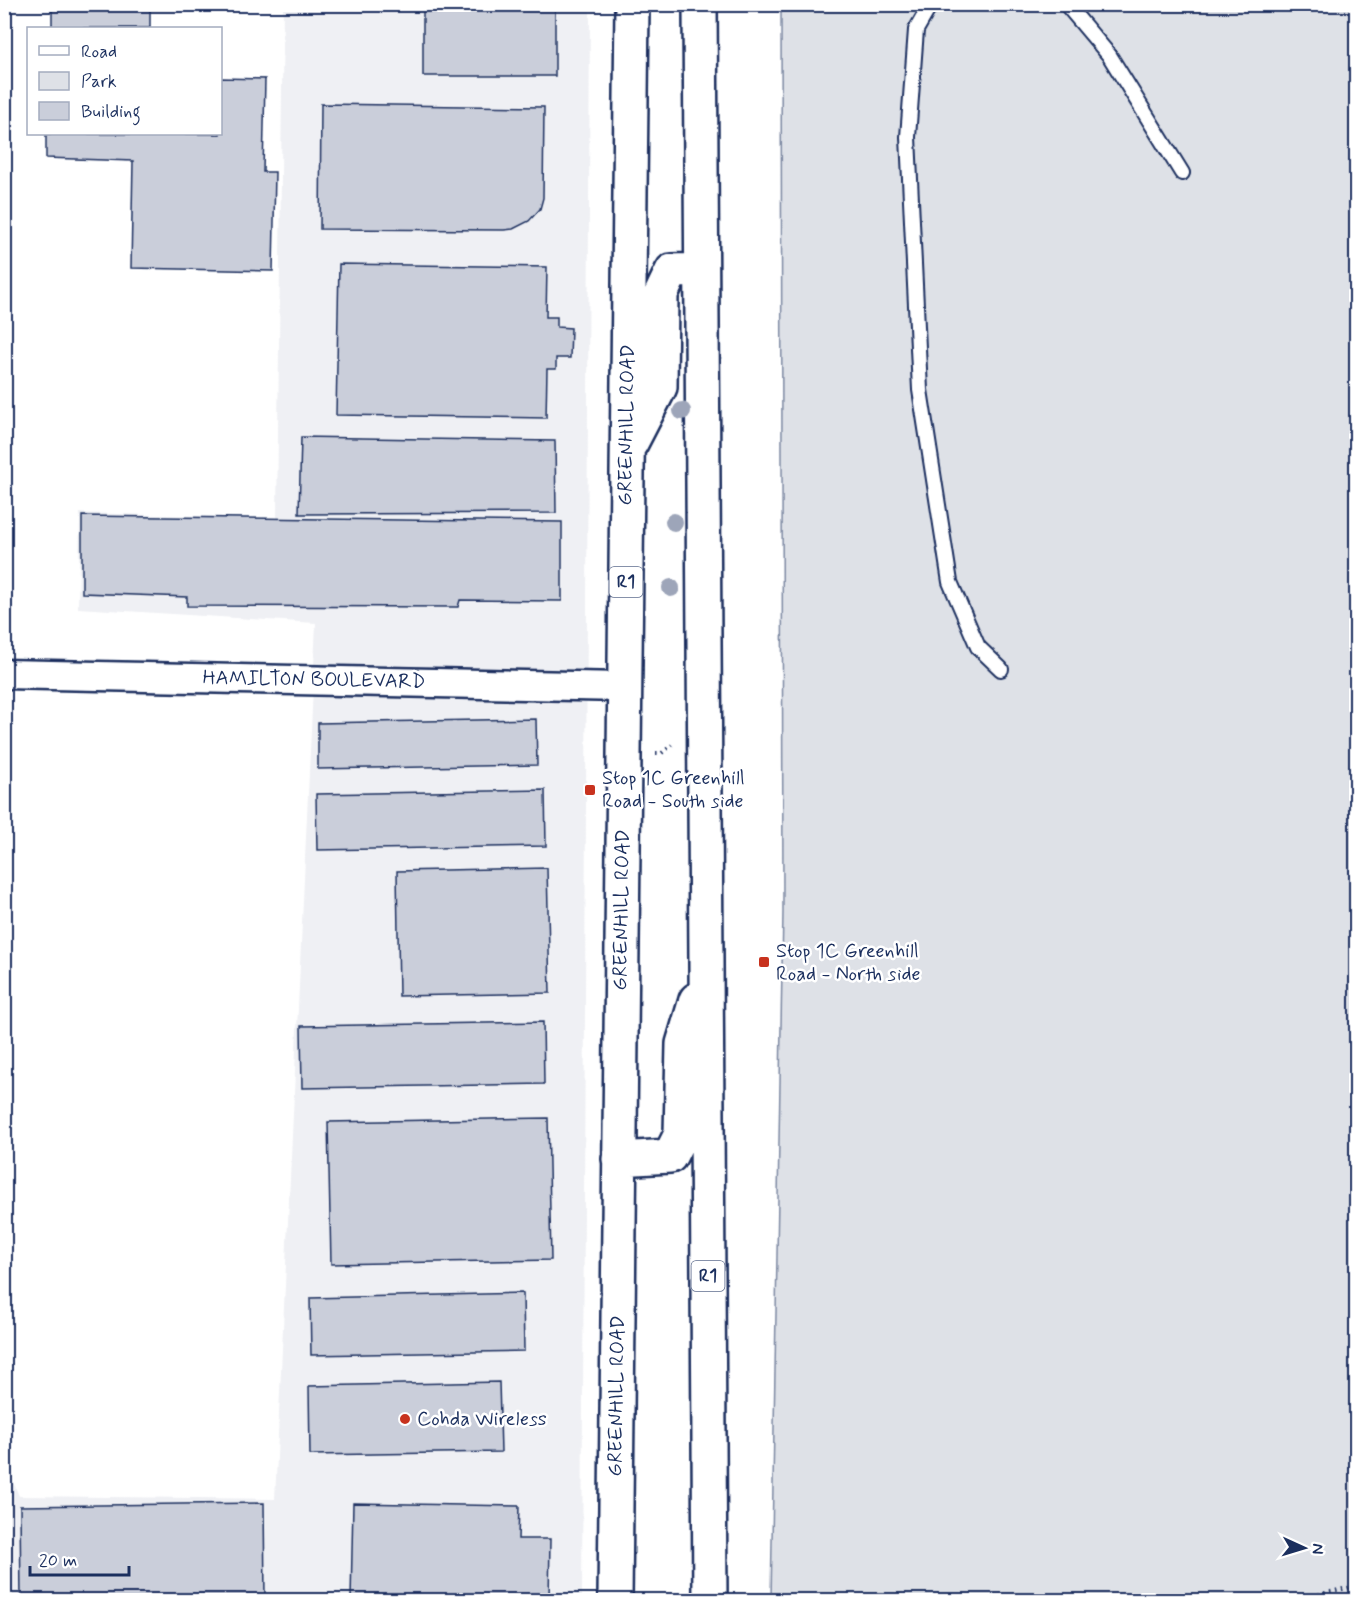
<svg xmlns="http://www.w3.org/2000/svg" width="1361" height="1605" font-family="Mynerve,sans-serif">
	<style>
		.built { fill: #eff0f4 }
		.green { fill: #dee1e7; stroke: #7c88a2; stroke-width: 1.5 }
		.building { fill: #caceda; stroke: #1b2f5e; stroke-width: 1.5 }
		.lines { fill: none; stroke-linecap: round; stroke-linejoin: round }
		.lane-casing { stroke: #1b2f5e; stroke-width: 18 }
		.street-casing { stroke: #1b2f5e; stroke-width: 33 }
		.highway-casing { stroke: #1b2f5e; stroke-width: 38 }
		.path { stroke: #1b2f5e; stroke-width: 4; stroke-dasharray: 1.5 4.5; stroke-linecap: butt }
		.lane { stroke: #fff; stroke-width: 14 }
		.street { stroke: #fff; stroke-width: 28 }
		.highway { stroke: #fff; stroke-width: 33 }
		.tree { fill: #9da5b9 }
		.poi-dot { fill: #c8321e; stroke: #fff; stroke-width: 2 }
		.labels { text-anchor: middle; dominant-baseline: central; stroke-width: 5; stroke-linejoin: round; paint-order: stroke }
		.shield { fill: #fff; stroke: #5f6d8e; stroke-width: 1.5 }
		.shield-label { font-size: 18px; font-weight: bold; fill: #1b2f5e }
		.street-label { font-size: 20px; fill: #1b2f5e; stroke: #fff }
		.poi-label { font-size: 20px; fill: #1b2f5e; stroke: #fff; text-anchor: start }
	</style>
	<rect width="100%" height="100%" fill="#fff"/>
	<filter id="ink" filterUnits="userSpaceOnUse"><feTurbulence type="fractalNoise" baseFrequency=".0167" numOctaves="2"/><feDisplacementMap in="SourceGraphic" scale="12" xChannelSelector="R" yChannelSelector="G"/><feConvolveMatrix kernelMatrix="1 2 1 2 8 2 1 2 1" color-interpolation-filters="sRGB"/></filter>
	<g filter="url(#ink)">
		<path class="built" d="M 283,5 L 590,5 L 582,1600 L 5,1600 L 4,1460 L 19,1496 L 275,1499 L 316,623 L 78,608 L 80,513 L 277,518 Z"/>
		<path class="green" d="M 781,5 L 1356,5 L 1356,1600 L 771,1600 L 783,912 Z"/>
		<path class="building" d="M 423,4 L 555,4 L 555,76 L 423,76 Z
			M 52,5 L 150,6 L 150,28 L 52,28 Z
			M 220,78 L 265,79 L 263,172 L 275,172 L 273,271 L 131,268 L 133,161 L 46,158 L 46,134 L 220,134 Z
			M 321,104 L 544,107 L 543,198 L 540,209 L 529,221 L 513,229 L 504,230 L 320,229 Z
			M 339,264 L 547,267 L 546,317 L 557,317 L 557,327 L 571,328 L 570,358 L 556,358 L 556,369 L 547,369 L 546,418 L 336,415 Z
			M 301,437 L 555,441 L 556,513 L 299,514 Z
			M 82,516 L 562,522 L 562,601 L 460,600 L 458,607 L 187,606 L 187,597 L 82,593 Z
			M 536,719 L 537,765 L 318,769 L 318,723 Z
			M 545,790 L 546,846 L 317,850 L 316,794 Z
			M 547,868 L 550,993 L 399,996 L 397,871 Z
			M 543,1022 L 544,1084 L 302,1088 L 301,1026 Z
			M 548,1118 L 551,1260 L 331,1264 L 328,1122 Z
			M 523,1293 L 524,1351 L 311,1355 L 310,1298 Z
			M 499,1382 L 501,1452 L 310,1455 L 309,1386 Z
			M 264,1503 L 265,1600 L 21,1600 L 20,1506 Z
			M 353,1503 L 519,1506 L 518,1539 L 550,1539 L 549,1600 L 351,1600 Z"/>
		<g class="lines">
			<g class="lane-casing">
				<path id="lane" d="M 931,4 L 916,30 L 908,137 L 920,390 L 950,582 L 978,647 L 1001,669
					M 1066,4 L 1109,55 L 1182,173"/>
			</g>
			<g class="street-casing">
				<path id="street" d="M 4,674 L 624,687"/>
			</g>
			<g class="highway-casing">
				<path id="highway" d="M 700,4 L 710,1600
					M 631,443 L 660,387 L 661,294 L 672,271 L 701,270
					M 619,1159 L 670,1156 L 681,1134 L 683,1044 L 696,1000
					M 615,1600 L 632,4"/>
			</g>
			<path class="path" d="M 656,753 L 662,753 L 672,745
				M 1295,1600 L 1356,1586"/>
			<use href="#lane" class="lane"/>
			<use href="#street" class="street"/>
			<use href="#highway" class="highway"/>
		</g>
		<g class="tree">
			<circle cx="682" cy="411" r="9"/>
			<circle cx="674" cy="522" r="9"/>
			<circle cx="671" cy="588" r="9"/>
		</g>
	</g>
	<g class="poi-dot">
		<rect x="584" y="784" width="12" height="12" rx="3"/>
		<rect x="758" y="956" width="12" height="12" rx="3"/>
		<circle cx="405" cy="1419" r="6"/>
	</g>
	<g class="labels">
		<g class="shield">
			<rect x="609.5" y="567" width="33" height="30" rx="4.5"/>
			<rect x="691.5" y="1261" width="33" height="30" rx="4.5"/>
		</g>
		<g class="shield-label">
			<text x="626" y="582">R1</text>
			<text x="708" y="1276">R1</text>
		</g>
		<g class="street-label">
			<text transform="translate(627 425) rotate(-89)">GREENHILL ROAD</text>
			<text transform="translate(314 680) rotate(1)">HAMILTON BOULEVARD</text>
			<text transform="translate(622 910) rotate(-89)">GREENHILL ROAD</text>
			<text transform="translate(617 1396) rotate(-89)">GREENHILL ROAD</text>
		</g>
		<g class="poi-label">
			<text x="602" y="778">Stop 1C Greenhill<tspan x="602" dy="23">Road - South side</tspan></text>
			<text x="776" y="951">Stop 1C Greenhill<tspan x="776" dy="23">Road - North side</tspan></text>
			<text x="417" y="1419">Cohda Wireless</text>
		</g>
	</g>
	<rect width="1361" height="1605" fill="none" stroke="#fff" stroke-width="24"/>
	<rect x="12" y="12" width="1337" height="1581" fill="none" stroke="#1b2f5e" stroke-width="2" filter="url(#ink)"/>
	<rect x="27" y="27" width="195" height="108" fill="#ffffff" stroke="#a4acbf" stroke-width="1.5"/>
	<rect x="39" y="46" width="30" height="9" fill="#ffffff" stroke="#a4acbf" stroke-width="1.5"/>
	<text x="81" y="57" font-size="18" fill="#1b2f5e">Road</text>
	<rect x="39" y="72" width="30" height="18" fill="#dee1e7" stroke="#a4acbf" stroke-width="1.5"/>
	<text x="81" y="87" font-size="18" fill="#1b2f5e">Park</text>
	<rect x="39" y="102" width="30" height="18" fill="#caceda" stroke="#a4acbf" stroke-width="1.5"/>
	<text x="81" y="117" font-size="18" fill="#1b2f5e">Building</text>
	<g transform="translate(1304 1548) rotate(94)" stroke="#ffffff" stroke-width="4.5" paint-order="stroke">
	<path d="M0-4.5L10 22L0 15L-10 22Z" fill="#1b2f5e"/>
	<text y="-9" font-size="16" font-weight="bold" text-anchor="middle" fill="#1b2f5e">N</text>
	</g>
	<path d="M30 1566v9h99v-9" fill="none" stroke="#1b2f5e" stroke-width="3"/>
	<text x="39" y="1566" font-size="18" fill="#1b2f5e" stroke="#ffffff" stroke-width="4.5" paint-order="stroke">20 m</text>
</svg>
